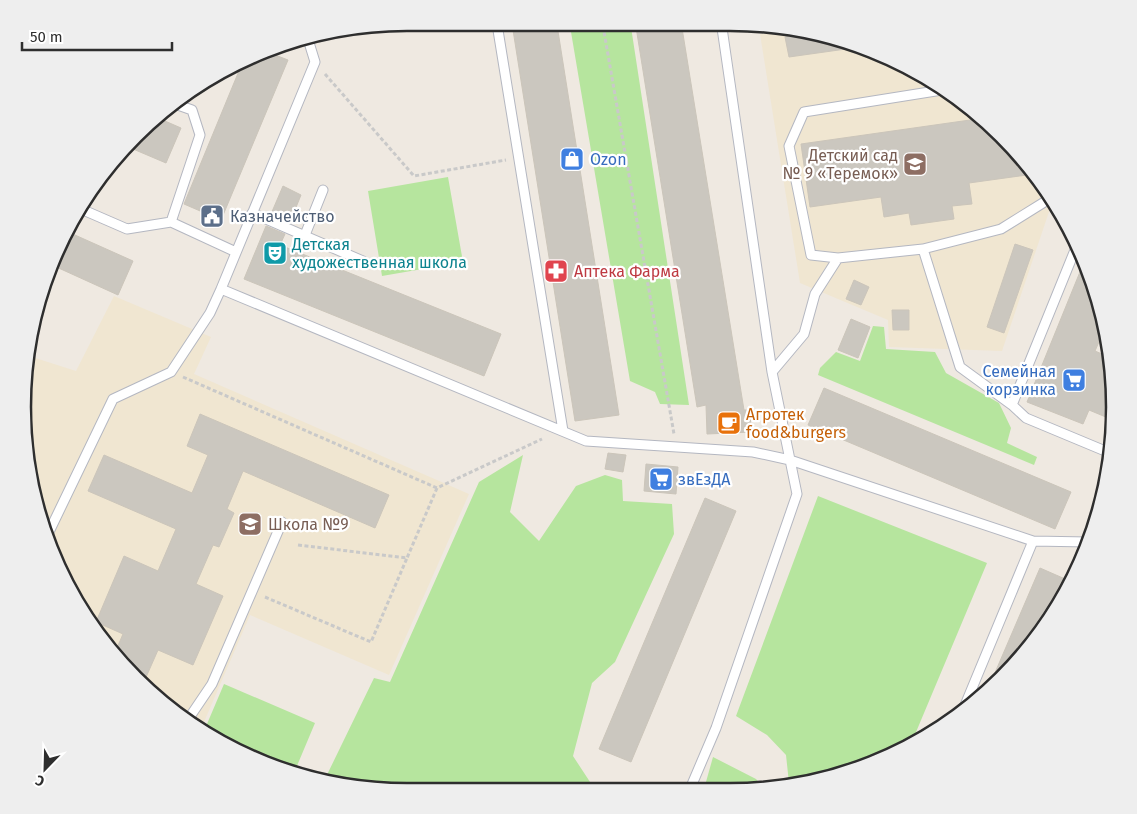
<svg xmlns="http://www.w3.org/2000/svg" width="1137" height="814" font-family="'Fira Sans',sans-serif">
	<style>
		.education { fill: #f0e6d1 }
		.green { fill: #b6e59e }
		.building { fill: #cbc7bf; stroke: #cbc5ba }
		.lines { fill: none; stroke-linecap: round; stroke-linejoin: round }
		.service-casing { stroke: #b4b7c1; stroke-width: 11 }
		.path { stroke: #c9c9c9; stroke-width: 3; stroke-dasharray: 4 2.5; stroke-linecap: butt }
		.service { stroke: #fff; stroke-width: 9 }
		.labels { text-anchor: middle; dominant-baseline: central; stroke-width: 4.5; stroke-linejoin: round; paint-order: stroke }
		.education-label { font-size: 16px; fill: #785e54; stroke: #fff; text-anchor: end }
		.shop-label { font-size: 16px; fill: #366cbe; stroke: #fff; text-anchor: start }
		.service-label { font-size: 16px; fill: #4e5e75; stroke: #fff; text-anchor: start }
		.culture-label { font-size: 16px; fill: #0d838f; stroke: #fff; text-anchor: start }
		.health-label { font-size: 16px; fill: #be3a42; stroke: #fff; text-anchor: start }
		.food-label { font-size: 16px; fill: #c56008; stroke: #fff; text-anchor: start }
		.rim { fill: none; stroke: #2e2e2e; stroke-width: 2.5 }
	</style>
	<rect width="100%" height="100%" fill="#efe9e1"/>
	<path class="education" d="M 794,30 L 805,30 L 922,74 L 1019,154 L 1053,200 L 1002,351 L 889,347 L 888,320 L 800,283 L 760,34 Z
		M 114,296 L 211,337 L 194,374 L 469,494 L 389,675 L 250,615 L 201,729 L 173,712 L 118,660 L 52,554 L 26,457 L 29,356 L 76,371 Z"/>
	<path class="green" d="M 609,26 L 631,27 L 689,405 L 660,404 L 655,392 L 630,381 L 571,32 Z
		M 448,177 L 463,262 L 382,276 L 368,191 Z
		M 873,326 L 884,327 L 886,349 L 935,352 L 946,373 L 999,403 L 1011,428 L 1007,443 L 1037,457 L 1034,465 L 818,375 L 820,368 L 836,352 L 860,361 Z
		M 523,455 L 510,512 L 539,541 L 576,486 L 605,475 L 622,480 L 623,501 L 672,504 L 674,534 L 615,662 L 592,683 L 573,756 L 592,785 L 587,789 L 382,791 L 324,781 L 374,678 L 390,682 L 479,482 Z
		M 818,496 L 987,563 L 911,744 L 900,752 L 785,787 L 789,783 L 786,755 L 767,735 L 736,716 Z
		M 224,684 L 315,723 L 294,773 L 237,752 L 204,731 Z
		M 713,757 L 756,779 L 764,788 L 704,789 Z"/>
	<path class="building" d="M 547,25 L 557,25 L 619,415 L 575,421 L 513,30 Z
		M 636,27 L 682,28 L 744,410 L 750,410 L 751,432 L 707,434 L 706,405 L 697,407 Z
		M 811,32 L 814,33 L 853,48 L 789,57 L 785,37 Z
		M 270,53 L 288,60 L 221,220 L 184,204 L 241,66 Z
		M 158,118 L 181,128 L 166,163 L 126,146 Z
		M 977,119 L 1019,154 L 1034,174 L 969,183 L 972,204 L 952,206 L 954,219 L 911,225 L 909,213 L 884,217 L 881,197 L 810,207 L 801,144 Z
		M 283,186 L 301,195 L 290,222 L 271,214 Z
		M 266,226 L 285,234 L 280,245 L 501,334 L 484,376 L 244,279 Z
		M 66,231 L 133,261 L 118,295 L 52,265 Z
		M 1015,244 L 1033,250 L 1004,333 L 987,327 Z
		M 1084,262 L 1094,284 L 1105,328 L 1095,351 L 1111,358 L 1113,420 L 1089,410 L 1083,424 L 1027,402 Z
		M 854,280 L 869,287 L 861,305 L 846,299 Z
		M 892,310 L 909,310 L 909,330 L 893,330 Z
		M 851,319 L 870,327 L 858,358 L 838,350 Z
		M 824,388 L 1071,492 L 1055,529 L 808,425 Z
		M 200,414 L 389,495 L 375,528 L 243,471 L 227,509 L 234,513 L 219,547 L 213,545 L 196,584 L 223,596 L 193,665 L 158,650 L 143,684 L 114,655 L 123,634 L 96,622 L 124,556 L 158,571 L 176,529 L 88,491 L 104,455 L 192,493 L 208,455 L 187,446 Z
		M 608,453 L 626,455 L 623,472 L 605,469 Z
		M 646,464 L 678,467 L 676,494 L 644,491 Z
		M 705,498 L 736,511 L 631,762 L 599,749 Z
		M 1040,568 L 1072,582 L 1035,641 L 989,690 L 988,689 Z"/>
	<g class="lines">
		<g class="service-casing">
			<path id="service" d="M 497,24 L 563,431
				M 307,36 L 315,62 L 221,289 L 586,441 L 753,452 L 790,460 L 1033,541 L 1088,542
				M 81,209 L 127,229 L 171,222 L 236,252
				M 252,213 L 363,261
				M 171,222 L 200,135 L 192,110 L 175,104
				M 305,235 L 323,190
				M 923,249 L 1001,229 L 1046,201 L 1048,194
				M 838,258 L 811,255 L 789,146 L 804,112 L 942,90
				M 772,372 L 804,334 L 815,294 L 838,258 L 923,249 L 960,367 L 1012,405 L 1026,418 L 1110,453
				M 1012,405 L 1077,245
				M 47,536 L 113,399 L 171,372 L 210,313 L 221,289
				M 963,710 L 1033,541
				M 187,721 L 212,684 L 282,522
				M 690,789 L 716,728 L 797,494 L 772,372 L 722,28"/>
		</g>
		<path class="path" d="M 603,26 L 674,434
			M 325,74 L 414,176 L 506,160
			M 183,377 L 437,488
			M 298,545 L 407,558 L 437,488 L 542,439
			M 265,597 L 371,642 L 407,558"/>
		<use href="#service" class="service"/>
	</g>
	<defs>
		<g id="shop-square" transform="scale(1.25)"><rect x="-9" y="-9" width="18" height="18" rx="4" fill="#3f7fe0" stroke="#fff"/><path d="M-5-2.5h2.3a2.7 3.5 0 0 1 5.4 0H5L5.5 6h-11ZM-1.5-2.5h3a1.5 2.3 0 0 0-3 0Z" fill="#fff"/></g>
		<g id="school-square" transform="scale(1.25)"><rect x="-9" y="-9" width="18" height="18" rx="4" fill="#8d6e63" stroke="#fff"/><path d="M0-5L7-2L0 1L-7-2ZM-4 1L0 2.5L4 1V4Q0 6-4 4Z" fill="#fff"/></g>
		<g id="civic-square" transform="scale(1.25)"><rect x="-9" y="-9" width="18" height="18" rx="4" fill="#5c6f8a" stroke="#fff"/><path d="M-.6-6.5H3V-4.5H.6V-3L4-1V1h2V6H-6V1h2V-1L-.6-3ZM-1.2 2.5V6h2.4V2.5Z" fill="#fff"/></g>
		<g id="theatre-square" transform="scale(1.25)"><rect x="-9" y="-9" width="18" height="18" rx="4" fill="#0f9aa8" stroke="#fff"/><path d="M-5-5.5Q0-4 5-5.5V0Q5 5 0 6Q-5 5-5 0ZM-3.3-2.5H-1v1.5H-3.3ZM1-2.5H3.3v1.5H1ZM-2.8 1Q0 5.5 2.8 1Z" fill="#fff"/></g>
		<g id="pharmacy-square" transform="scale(1.25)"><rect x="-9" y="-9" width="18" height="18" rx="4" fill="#e0444e" stroke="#fff"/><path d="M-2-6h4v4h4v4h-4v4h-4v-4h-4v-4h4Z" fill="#fff"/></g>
		<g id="supermarket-square" transform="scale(1.25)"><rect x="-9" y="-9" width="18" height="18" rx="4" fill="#3f7fe0" stroke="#fff"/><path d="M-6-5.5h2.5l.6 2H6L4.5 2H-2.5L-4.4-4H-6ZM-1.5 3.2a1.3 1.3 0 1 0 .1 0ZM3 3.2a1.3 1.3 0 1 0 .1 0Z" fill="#fff"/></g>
		<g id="cafe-square" transform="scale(1.25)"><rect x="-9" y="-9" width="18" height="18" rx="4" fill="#e8710a" stroke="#fff"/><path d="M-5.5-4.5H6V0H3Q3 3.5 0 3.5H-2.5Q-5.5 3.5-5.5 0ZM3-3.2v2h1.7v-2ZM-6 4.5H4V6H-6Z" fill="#fff"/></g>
	</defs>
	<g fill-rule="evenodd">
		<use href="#shop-square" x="572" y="159"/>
		<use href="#school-square" x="915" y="164"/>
		<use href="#civic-square" x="212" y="216"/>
		<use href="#theatre-square" x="275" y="253"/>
		<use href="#pharmacy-square" x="556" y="271"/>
		<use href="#supermarket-square" x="1074" y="380"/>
		<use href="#cafe-square" x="729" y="423"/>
		<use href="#supermarket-square" x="661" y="479"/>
		<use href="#school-square" x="250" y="524"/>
	</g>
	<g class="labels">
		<g class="education-label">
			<text x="898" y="155">Детский сад<tspan x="898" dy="18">№ 9 «Теремок»</tspan></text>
			<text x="268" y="524" text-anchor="start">Школа №9</text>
		</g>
		<g class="shop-label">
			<text x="590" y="159">Ozon</text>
			<text x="1056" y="371" text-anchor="end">Семейная<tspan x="1056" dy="18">корзинка</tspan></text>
			<text x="678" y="479">звЕзДА</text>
		</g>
		<g class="service-label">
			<text x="230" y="216">Казначейство</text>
		</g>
		<g class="culture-label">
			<text x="292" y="244">Детская<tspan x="292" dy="18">художественная школа</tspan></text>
		</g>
		<g class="health-label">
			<text x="574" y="271">Аптека Фарма</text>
		</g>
		<g class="food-label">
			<text x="746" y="414">Агротек<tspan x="746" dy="18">food&amp;burgers</tspan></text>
		</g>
	</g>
	<path d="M0 0H1137V814H0ZM407 31H730A376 376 0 0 1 1106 407V407A376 376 0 0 1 730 783H407A376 376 0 0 1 31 407V407A376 376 0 0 1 407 31Z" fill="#eee" fill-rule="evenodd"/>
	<path class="rim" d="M407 31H730A376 376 0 0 1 1106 407V407A376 376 0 0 1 730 783H407A376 376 0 0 1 31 407V407A376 376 0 0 1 407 31Z"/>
	<g transform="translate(45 769) rotate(203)" stroke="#ffffff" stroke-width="4" paint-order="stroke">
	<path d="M0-4L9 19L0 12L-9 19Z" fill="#2e2e2e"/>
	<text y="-8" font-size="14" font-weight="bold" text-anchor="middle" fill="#2e2e2e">С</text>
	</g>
	<path d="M22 42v8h150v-8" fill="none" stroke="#2e2e2e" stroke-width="2.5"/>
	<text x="30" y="42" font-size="15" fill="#2e2e2e" stroke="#ffffff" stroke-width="4" paint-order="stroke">50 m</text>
</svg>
